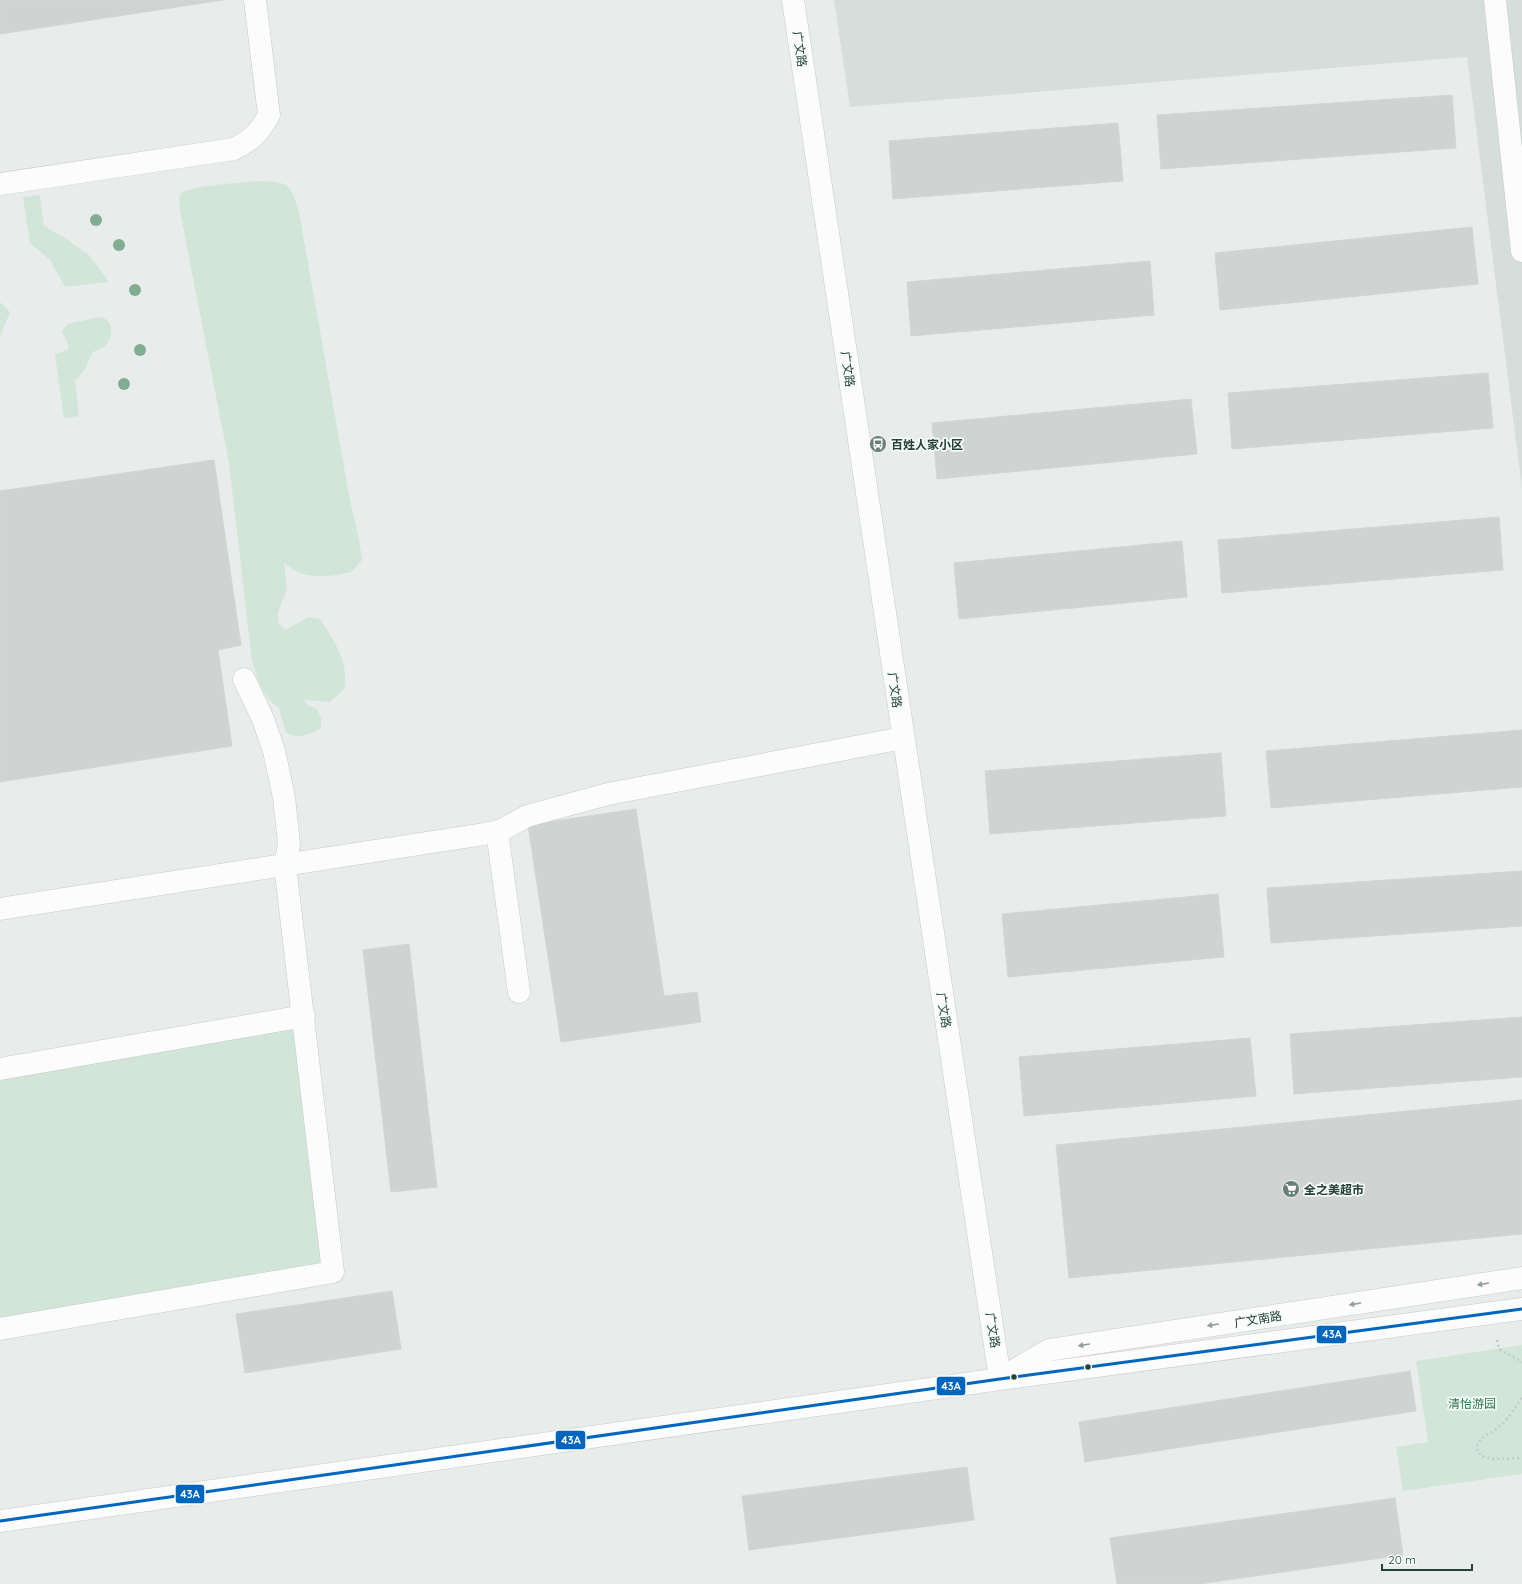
<svg xmlns="http://www.w3.org/2000/svg" width="1522" height="1584" font-family="Quicksand,'Noto Sans SC',sans-serif">
	<style>
		.built { fill: #d6dedb }
		.green { fill: #d1e6d8 }
		.building { fill: #cfd4d2; stroke: #d1d6d4 }
		.lines { fill: none; stroke-linecap: round; stroke-linejoin: round }
		.minor-casing { stroke: #c5cac8; stroke-width: 23 }
		.path { stroke: #c3ccca; stroke-width: 2.5; stroke-dasharray: 2 3; stroke-linecap: butt }
		.minor { stroke: #fcfcfc; stroke-width: 22 }
		.bus-1-casing { stroke: #f7fbf9; stroke-width: 6 }
		.bus-1 { stroke: #0065bd; stroke-width: 3 }
		.tree { fill: #81ae93 }
		.oneway { fill: #909f9b }
		.bus-dot { fill: #24423a; stroke: #f7fbf9; stroke-width: 1.5 }
		.labels { text-anchor: middle; dominant-baseline: central; stroke-width: 3.5; stroke-linejoin: round; paint-order: stroke }
		.street-label { font-size: 12px; fill: #24423a; stroke: #f7fbf9 }
		.poi-label { font-size: 12px; font-weight: bold; fill: #24423a; stroke: #f7fbf9; text-anchor: start }
		.park-label { font-size: 12px; fill: #2d7a4b; stroke: #f7fbf9 }
		.line-badge { stroke: #f7fbf9; stroke-width: 1.5 }
		.badge-label { font-size: 11px; text-anchor: middle; font-weight: bold; fill: #fff }
	</style>
	<rect width="100%" height="100%" fill="#e8edeb"/>
	<path class="built" d="M 834,0 L 1522,0 L 1522,488 L 1467,57 L 850,107 Z"/>
	<path class="green" d="M 256,181 C 289,183 289,180 299,212 L 350,501 L 359,539 L 362,560 L 352,572 C 334,576 311,580 294,570 C 291,568 287,565 284,563 L 287,590 L 278,612 L 278,622 L 285,630 L 309,617 L 320,619 C 335,643 348,659 345,688 L 330,702 L 305,700 L 307,705 L 317,709 L 321,718 L 321,728 C 308,735 300,739 286,733 L 279,708 C 262,697 258,679 252,661 L 229,463 L 180,211 C 180,206 177,197 182,193 C 193,185 241,183 256,181 Z
		M 40,195 L 44,226 L 68,240 L 89,255 L 109,282 L 65,287 L 50,260 L 30,243 L 23,197 Z
		M 0,302 L 10,312 L 0,337 Z
		M 99,317 C 115,319 114,337 104,347 C 102,349 96,351 93,352 L 85,369 L 75,381 L 79,416 L 64,418 L 55,355 L 68,349 C 69,341 63,337 62,330 L 68,324 Z
		M 292,1027 L 299,1033 L 324,1255 L 319,1263 L 309,1269 L 0,1321 L 0,1075 Z
		M 1522,1345 L 1522,1474 L 1403,1491 L 1396,1447 L 1428,1442 L 1416,1361 Z"/>
	<path class="building" d="M 0,0 L 223,0 L 0,34 Z
		M 1452,95 L 1456,148 L 1161,169 L 1157,115 Z
		M 1118,123 L 1123,181 L 893,199 L 889,141 Z
		M 1472,227 L 1478,284 L 1220,310 L 1215,253 Z
		M 1150,261 L 1154,315 L 911,336 L 907,282 Z
		M 1488,373 L 1493,428 L 1232,449 L 1228,393 Z
		M 1191,399 L 1197,454 L 937,479 L 932,423 Z
		M 214,460 L 241,645 L 218,650 L 232,746 L 0,782 L 0,491 Z
		M 1499,517 L 1503,570 L 1222,593 L 1218,540 Z
		M 1182,541 L 1187,597 L 959,619 L 954,563 Z
		M 1522,730 L 1522,787 L 1271,808 L 1266,751 Z
		M 1221,753 L 1226,816 L 990,834 L 985,771 Z
		M 636,809 L 664,996 L 697,992 L 701,1022 L 561,1042 L 528,825 Z
		M 1522,871 L 1522,926 L 1271,943 L 1267,888 Z
		M 1218,894 L 1224,957 L 1008,977 L 1002,914 Z
		M 409,944 L 437,1187 L 391,1192 L 363,950 Z
		M 1522,1017 L 1522,1077 L 1294,1094 L 1290,1034 Z
		M 1250,1038 L 1256,1096 L 1024,1116 L 1019,1057 Z
		M 1522,1100 L 1522,1234 L 1069,1278 L 1056,1145 Z
		M 392,1291 L 401,1349 L 245,1373 L 236,1314 Z
		M 1410,1371 L 1416,1411 L 1085,1462 L 1079,1422 Z
		M 967,1467 L 974,1520 L 749,1550 L 742,1496 Z
		M 1395,1498 L 1403,1555 L 1199,1584 L 1117,1584 L 1110,1538 Z"/>
	<g class="lines">
		<g class="minor-casing">
			<path id="minor" d="M 793,0 L 1000,1379
				M 1495,0 L 1522,251
				M 0,184 L 234,149 C 252,140 259,133 269,115 L 255,0
				M 497,831 L 519,992
				M 0,909 L 478,835 L 500,831 L 527,816 L 608,794 L 903,738
				M 0,1069 L 304,1016
				M 0,1329 L 333,1272 L 285,865 L 289,844 L 284,797 L 274,751 L 263,719 L 244,679
				M 1008,1374 L 1049,1350 L 1522,1278
				M 0,1521 L 1000,1379 L 1522,1309"/>
		</g>
		<path class="path" d="M 1497,1340 L 1499,1349 L 1522,1362
			M 1522,1398 C 1514,1408 1507,1422 1496,1429 C 1484,1438 1485,1432 1476,1447 L 1481,1456 L 1493,1459 L 1522,1458"/>
		<use href="#minor" class="minor"/>
		<g class="bus-1-casing">
			<path id="bus-1" d="M 0,1521 L 1000,1379 L 1522,1309"/>
		</g>
		<use href="#bus-1" class="bus-1"/>
	</g>
	<g class="tree">
		<circle cx="96" cy="220" r="6"/>
		<circle cx="119" cy="245" r="6"/>
		<circle cx="135" cy="290" r="6"/>
		<circle cx="140" cy="350" r="6"/>
		<circle cx="124" cy="384" r="6"/>
	</g>
	<defs><path id="oneway-solid" d="M-6-.8H1V-3.2L6.5 0L1 3.2V.8H-6Z"/></defs>
	<g class="oneway">
		<use href="#oneway-solid" transform="translate(1483 1284) rotate(171)"/>
		<use href="#oneway-solid" transform="translate(1355 1304) rotate(171)"/>
		<use href="#oneway-solid" transform="translate(1213 1325) rotate(171)"/>
		<use href="#oneway-solid" transform="translate(1084 1345) rotate(171)"/>
	</g>
	<defs>
		<g id="bus-disc" transform="scale(0.9)"><circle r="9.5" fill="#697e78" stroke="#f7fbf9"/><path d="M-5-6H5V4H4V6H2V4H-2V6H-4V4H-5ZM-3.5-4V0h7V-4ZM-3.5 1.2v1.5H-2V1.2ZM2 1.2v1.5H3.5V1.2Z" fill="#fff"/></g>
		<g id="supermarket-disc" transform="scale(0.9)"><circle r="9.5" fill="#697e78" stroke="#f7fbf9"/><path d="M-6-5.5h2.5l.6 2H6L4.5 2H-2.5L-4.4-4H-6ZM-1.5 3.2a1.3 1.3 0 1 0 .1 0ZM3 3.2a1.3 1.3 0 1 0 .1 0Z" fill="#fff"/></g>
	</defs>
	<g fill-rule="evenodd">
		<use href="#bus-disc" x="878" y="444"/>
		<use href="#supermarket-disc" x="1291" y="1189"/>
	</g>
	<g class="bus-dot">
		<circle cx="1088" cy="1367" r="3.5"/>
		<circle cx="1014" cy="1377" r="3.5"/>
	</g>
	<g class="labels">
		<g class="street-label">
			<text transform="translate(800 49) rotate(82)">广文路</text>
			<text transform="translate(848 369) rotate(82)">广文路</text>
			<text transform="translate(895 690) rotate(82)">广文路</text>
			<text transform="translate(944 1010) rotate(81)">广文路</text>
			<text transform="translate(1258 1319) rotate(-9)">广文南路</text>
			<text transform="translate(993 1330) rotate(81)">广文路</text>
		</g>
		<g class="poi-label">
			<text x="891" y="444">百姓人家小区</text>
			<text x="1304" y="1189">全之美超市</text>
		</g>
		<g class="park-label">
			<text x="1472" y="1403">清怡游园</text>
		</g>
	</g>
	<g class="line-badge">
		<rect x="1316" y="1325" width="31" height="19" rx="4" fill="#0065bd"/>
		<rect x="936" y="1376" width="30" height="20" rx="4" fill="#0065bd"/>
		<rect x="555" y="1430" width="31" height="20" rx="4" fill="#0065bd"/>
		<rect x="175" y="1484" width="30" height="20" rx="4" fill="#0065bd"/>
	</g>
	<g class="badge-label">
		<text x="1332" y="1338">43A</text>
		<text x="951" y="1390">43A</text>
		<text x="571" y="1444">43A</text>
		<text x="190" y="1498">43A</text>
	</g>
	<path d="M1382 1564v6h90v-6" fill="none" stroke="#24423a" stroke-width="2"/>
	<text x="1388" y="1564" font-size="12" fill="#24423a" stroke="#f7fbf9" stroke-width="3" paint-order="stroke">20 m</text>
</svg>
